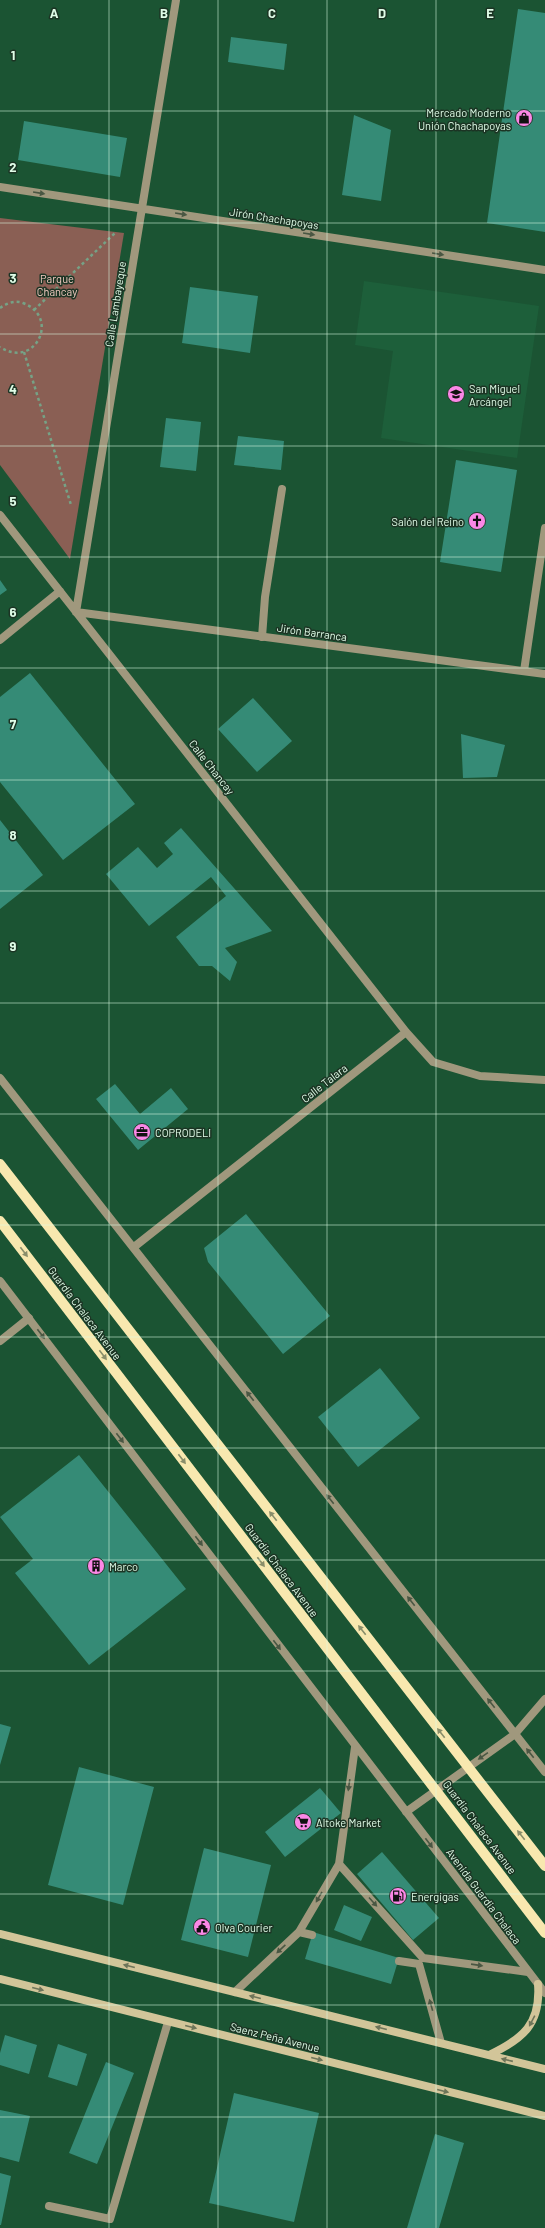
<svg xmlns="http://www.w3.org/2000/svg" width="545" height="2228" font-family="Barlow,sans-serif">
	<style>
		.built { fill: #1d5f3a }
		.green { fill: #8a5f54 }
		.building { fill: #358b76 }
		.lines { fill: none; stroke-linecap: round; stroke-linejoin: round }
		.path { stroke: #76a286; stroke-width: 2.5; stroke-dasharray: 3 3; stroke-linecap: butt }
		.service { stroke: #a0987d; stroke-width: 8 }
		.minor { stroke: #a0987d; stroke-width: 8 }
		.tertiary { stroke: #a0987d; stroke-width: 8 }
		.secondary { stroke: #d2c599; stroke-width: 8 }
		.primary-bridge { stroke: #f8e8af; stroke-width: 10 }
		.oneway { fill: #4a5743 }
		.oneway2 { fill: #8a8e6a }
		.oneway3 { fill: #6e7559 }
		.grid { fill: none; stroke: #e0fde8; stroke-width: 1; stroke-opacity: 0.55 }
		.labels { text-anchor: middle; dominant-baseline: central; stroke-width: 3; stroke-linejoin: round; paint-order: stroke }
		.poi-label { font-size: 11px; fill: #e0fde8; stroke: #1c3424; text-anchor: start }
		.street-label { font-size: 11px; fill: #e0fde8; stroke: #1c3424 }
		.park-label { font-size: 11px; fill: #f3cbc1; stroke: #1c3424 }
		.grid-label { font-size: 13px; text-anchor: middle; font-weight: bold; fill: #e0fde8; stroke: #1c3424; stroke-width: 3; stroke-linejoin: round; paint-order: stroke }
	</style>
	<rect width="100%" height="100%" fill="#1b5433"/>
	<path class="built" d="M 364,281 L 539,306 L 517,458 L 381,438 L 393,351 L 355,345 Z"/>
	<path class="green" d="M 0,218 L 124,233 L 70,559 L 0,465 Z"/>
	<path class="building" d="M 518,9 L 545,13 L 545,232 L 487,223 Z
		M 231,37 L 287,44 L 284,70 L 228,62 Z
		M 354,115 L 391,130 L 381,201 L 342,195 Z
		M 24,121 L 127,138 L 120,177 L 18,160 Z
		M 190,287 L 258,296 L 250,353 L 182,343 Z
		M 166,418 L 201,422 L 196,471 L 160,467 Z
		M 238,436 L 284,441 L 281,470 L 234,465 Z
		M 456,460 L 517,470 L 501,572 L 440,562 Z
		M 0,580 L 7,590 L 0,595 Z
		M 30,673 L 135,804 L 63,860 L 0,782 L 0,697 Z
		M 253,698 L 292,741 L 257,772 L 218,729 Z
		M 461,734 L 505,745 L 497,777 L 463,778 Z
		M 0,820 L 43,875 L 0,909 Z
		M 181,828 L 272,931 L 225,948 L 237,962 L 230,981 L 212,966 L 199,966 L 176,937 L 226,896 L 211,877 L 149,926 L 106,874 L 138,847 L 157,868 L 173,854 L 164,843 Z
		M 115,1084 L 140,1114 L 171,1088 L 188,1109 L 138,1150 L 96,1099 Z
		M 246,1214 L 330,1316 L 283,1354 L 208,1262 L 204,1248 Z
		M 380,1368 L 420,1418 L 358,1467 L 318,1417 Z
		M 79,1455 L 186,1589 L 89,1665 L 15,1573 L 33,1559 L 0,1517 Z
		M 0,1724 L 11,1727 L 0,1765 Z
		M 79,1767 L 154,1787 L 123,1905 L 48,1885 Z
		M 320,1788 L 341,1813 L 285,1857 L 265,1832 Z
		M 204,1848 L 271,1865 L 248,1957 L 181,1940 Z
		M 382,1852 L 439,1918 L 413,1940 L 357,1874 Z
		M 344,1905 L 372,1917 L 361,1941 L 334,1930 Z
		M 313,1932 L 399,1958 L 391,1984 L 305,1959 Z
		M 5,2035 L 37,2045 L 29,2074 L 0,2065 L 0,2053 Z
		M 58,2044 L 87,2054 L 77,2086 L 48,2077 Z
		M 106,2062 L 134,2073 L 97,2164 L 69,2153 Z
		M 234,2093 L 319,2113 L 294,2222 L 209,2203 Z
		M 0,2110 L 30,2116 L 19,2162 L 0,2157 Z
		M 435,2134 L 464,2143 L 439,2228 L 407,2228 Z
		M 0,2173 L 11,2176 L 1,2225 L 0,2225 Z"/>
	<g class="lines">
		<path class="path" d="M 0,308 C 7,303 15,300 23,303 C 61,317 35,370 0,347
			M 34,310 L 115,233
			M 24,352 L 71,505"/>
		<path class="service" d="M 262,637 L 265,597 L 282,489
			M 524,671 L 545,528
			M 355,1747 L 339,1864 L 423,1958 L 528,1972
			M 299,1932 L 339,1864
			M 399,1961 L 419,1964 L 441,2043
			M 235,1992 L 299,1932 L 312,1935
			M 49,2206 L 110,2219 L 168,2022"/>
		<path class="minor" d="M 176,0 L 76,612 L 545,674
			M 0,187 L 545,270
			M 0,515 L 406,1032 L 433,1062 L 480,1076 L 545,1080
			M 0,640 L 60,591
			M 134,1247 L 406,1032
			M 0,1341 L 29,1318"/>
		<path class="tertiary" d="M 0,1078 L 545,1772
			M 0,1281 L 545,1993
			M 406,1812 L 515,1734 L 545,1699"/>
		<path class="secondary" d="M 0,1934 L 545,2069
			M 0,1979 L 545,2116
			M 489,2055 C 523,2039 541,2024 538,1984"/>
		<path class="primary-bridge" d="M 0,1164 L 545,1866
			M 0,1221 L 545,1933"/>
	</g>
	<defs><path id="oneway-solid" d="M-6-.8H1V-3.2L6.5 0L1 3.2V.8H-6Z"/></defs>
	<g class="oneway">
		<use href="#oneway-solid" transform="translate(39 193) rotate(9)"/>
		<use href="#oneway-solid" transform="translate(181 214) rotate(9)"/>
		<use href="#oneway-solid" transform="translate(309 234) rotate(9)"/>
		<use href="#oneway-solid" transform="translate(438 254) rotate(9)"/>
		<use href="#oneway-solid" transform="translate(41 1334) rotate(53)"/>
		<use href="#oneway-solid" transform="translate(250 1396) rotate(-128)"/>
		<use href="#oneway-solid" transform="translate(120 1438) rotate(53)"/>
		<use href="#oneway-solid" transform="translate(330 1499) rotate(-128)"/>
		<use href="#oneway-solid" transform="translate(199 1541) rotate(53)"/>
		<use href="#oneway-solid" transform="translate(411 1601) rotate(-128)"/>
		<use href="#oneway-solid" transform="translate(277 1645) rotate(53)"/>
		<use href="#oneway-solid" transform="translate(491 1703) rotate(-128)"/>
		<use href="#oneway-solid" transform="translate(530 1753) rotate(-128)"/>
		<use href="#oneway-solid" transform="translate(483 1756) rotate(145)"/>
		<use href="#oneway-solid" transform="translate(349 1785) rotate(98)"/>
		<use href="#oneway-solid" transform="translate(429 1843) rotate(53)"/>
		<use href="#oneway-solid" transform="translate(319 1897) rotate(120)"/>
		<use href="#oneway-solid" transform="translate(373 1902) rotate(48)"/>
		<use href="#oneway-solid" transform="translate(281 1949) rotate(137)"/>
		<use href="#oneway-solid" transform="translate(477 1965) rotate(8)"/>
		<use href="#oneway-solid" transform="translate(431 2005) rotate(-106)"/>
	</g>
	<g class="oneway2">
		<use href="#oneway-solid" transform="translate(24 1252) rotate(53)"/>
		<use href="#oneway-solid" transform="translate(103 1355) rotate(53)"/>
		<use href="#oneway-solid" transform="translate(182 1459) rotate(53)"/>
		<use href="#oneway-solid" transform="translate(273 1516) rotate(-128)"/>
		<use href="#oneway-solid" transform="translate(261 1562) rotate(53)"/>
		<use href="#oneway-solid" transform="translate(362 1630) rotate(-128)"/>
		<use href="#oneway-solid" transform="translate(441 1733) rotate(-128)"/>
		<use href="#oneway-solid" transform="translate(521 1835) rotate(-128)"/>
	</g>
	<g class="oneway3">
		<use href="#oneway-solid" transform="translate(129 1966) rotate(-166)"/>
		<use href="#oneway-solid" transform="translate(38 1989) rotate(14)"/>
		<use href="#oneway-solid" transform="translate(255 1997) rotate(-166)"/>
		<use href="#oneway-solid" transform="translate(532 2021) rotate(118)"/>
		<use href="#oneway-solid" transform="translate(191 2027) rotate(14)"/>
		<use href="#oneway-solid" transform="translate(381 2028) rotate(-166)"/>
		<use href="#oneway-solid" transform="translate(317 2059) rotate(14)"/>
		<use href="#oneway-solid" transform="translate(507 2060) rotate(-167)"/>
		<use href="#oneway-solid" transform="translate(443 2091) rotate(14)"/>
	</g>
	<path class="grid" d="M 109,0 L 109,2228M 218,0 L 218,2228M 327,0 L 327,2228M 436,0 L 436,2228M 0,111 L 545,111M 0,223 L 545,223M 0,334 L 545,334M 0,446 L 545,446M 0,557 L 545,557M 0,668 L 545,668M 0,780 L 545,780M 0,891 L 545,891M 0,1003 L 545,1003M 0,1114 L 545,1114M 0,1225 L 545,1225M 0,1337 L 545,1337M 0,1448 L 545,1448M 0,1560 L 545,1560M 0,1671 L 545,1671M 0,1782 L 545,1782M 0,1894 L 545,1894M 0,2005 L 545,2005M 0,2117 L 545,2117"/>
	<defs>
		<g id="shop-disc" transform="scale(0.9)"><circle r="9.5" fill="#fb87e6" stroke="#1c3424"/><path d="M-5-2.5h2.3a2.7 3.5 0 0 1 5.4 0H5L5.5 6h-11ZM-1.5-2.5h3a1.5 2.3 0 0 0-3 0Z" fill="#111"/></g>
		<g id="school-disc" transform="scale(0.9)"><circle r="9.5" fill="#fb87e6" stroke="#1c3424"/><path d="M0-5L7-2L0 1L-7-2ZM-4 1L0 2.5L4 1V4Q0 6-4 4Z" fill="#111"/></g>
		<g id="church-disc" transform="scale(0.9)"><circle r="9.5" fill="#fb87e6" stroke="#1c3424"/><path d="M-1.2-6h2.4v3.5h3.3v2.4h-3.3V6h-2.4V-.1h-3.3v-2.4h3.3Z" fill="#111"/></g>
		<g id="office-disc" transform="scale(0.9)"><circle r="9.5" fill="#fb87e6" stroke="#1c3424"/><path d="M-6-3h4V-5.5h4V-3h4V5H-6ZM-1-4.5V-3h2v-1.5ZM-6 0V1H6V0Z" fill="#111"/></g>
		<g id="building-disc" transform="scale(0.9)"><circle r="9.5" fill="#fb87e6" stroke="#1c3424"/><path d="M-4-6H4V6H1V3H-1V6H-4ZM-2.5-4.3h1.7v1.8h-1.7ZM.8-4.3h1.7v1.8H.8ZM-2.5-1h1.7V.8h-1.7ZM.8-1h1.7V.8H.8Z" fill="#111"/></g>
		<g id="supermarket-disc" transform="scale(0.9)"><circle r="9.5" fill="#fb87e6" stroke="#1c3424"/><path d="M-6-5.5h2.5l.6 2H6L4.5 2H-2.5L-4.4-4H-6ZM-1.5 3.2a1.3 1.3 0 1 0 .1 0ZM3 3.2a1.3 1.3 0 1 0 .1 0Z" fill="#111"/></g>
		<g id="fuel-disc" transform="scale(0.9)"><circle r="9.5" fill="#fb87e6" stroke="#1c3424"/><path d="M-5.5-6h7V0h2V4h1.3V-2.5L3-4.5l.8-.8L6-3V5H2.5V1h-1V6h-7ZM-4.2-4.7v3.2H.2V-4.7Z" fill="#111"/></g>
		<g id="civic-disc" transform="scale(0.9)"><circle r="9.5" fill="#fb87e6" stroke="#1c3424"/><path d="M-.6-6.5H3V-4.5H.6V-3L4-1V1h2V6H-6V1h2V-1L-.6-3ZM-1.2 2.5V6h2.4V2.5Z" fill="#111"/></g>
	</defs>
	<g fill-rule="evenodd">
		<use href="#shop-disc" x="524" y="118"/>
		<use href="#school-disc" x="456" y="394"/>
		<use href="#church-disc" x="477" y="521"/>
		<use href="#office-disc" x="142" y="1132"/>
		<use href="#building-disc" x="96" y="1566"/>
		<use href="#supermarket-disc" x="303" y="1822"/>
		<use href="#fuel-disc" x="398" y="1896"/>
		<use href="#civic-disc" x="202" y="1927"/>
	</g>
	<g class="labels">
		<g class="poi-label">
			<text x="511" y="112" text-anchor="end">Mercado Moderno<tspan x="511" dy="13">Unión Chachapoyas</tspan></text>
			<text x="469" y="388">San Miguel<tspan x="469" dy="13">Arcángel</tspan></text>
			<text x="464" y="521" text-anchor="end">Salón del Reino</text>
			<text x="155" y="1132">COPRODELI</text>
			<text x="109" y="1566">Marco</text>
			<text x="316" y="1822">Altoke Market</text>
			<text x="411" y="1896">Energigas</text>
			<text x="215" y="1927">Olva Courier</text>
		</g>
		<g class="street-label">
			<text transform="translate(274 218) rotate(9)">Jirón Chachapoyas</text>
			<text transform="translate(115 304) rotate(-81)">Calle Lambayeque</text>
			<text transform="translate(312 632) rotate(8)">Jirón Barranca</text>
			<text transform="translate(212 767) rotate(52)">Calle Chancay</text>
			<text transform="translate(324 1083) rotate(-38)">Calle Talara</text>
			<text transform="translate(85 1313) rotate(53)">Guardia Chalaca Avenue</text>
			<text transform="translate(282 1570) rotate(53)">Guardia Chalaca Avenue</text>
			<text transform="translate(480 1827) rotate(53)">Guardia Chalaca Avenue</text>
			<text transform="translate(484 1896) rotate(53)">Avenida Guardia Chalaca</text>
			<text transform="translate(275 2037) rotate(14)">Saenz Peña Avenue</text>
		</g>
		<g class="park-label">
			<text x="57" y="278">Parque<tspan x="57" dy="13">Chancay</tspan></text>
		</g>
	</g>
	<g class="grid-label">
		<text x="54" y="18">A</text>
		<text x="164" y="18">B</text>
		<text x="272" y="18">C</text>
		<text x="382" y="18">D</text>
		<text x="490" y="18">E</text>
		<text x="13" y="60">1</text>
		<text x="13" y="172">2</text>
		<text x="13" y="283">3</text>
		<text x="13" y="394">4</text>
		<text x="13" y="506">5</text>
		<text x="13" y="617">6</text>
		<text x="13" y="729">7</text>
		<text x="13" y="840">8</text>
		<text x="13" y="951">9</text>
	</g>
</svg>
